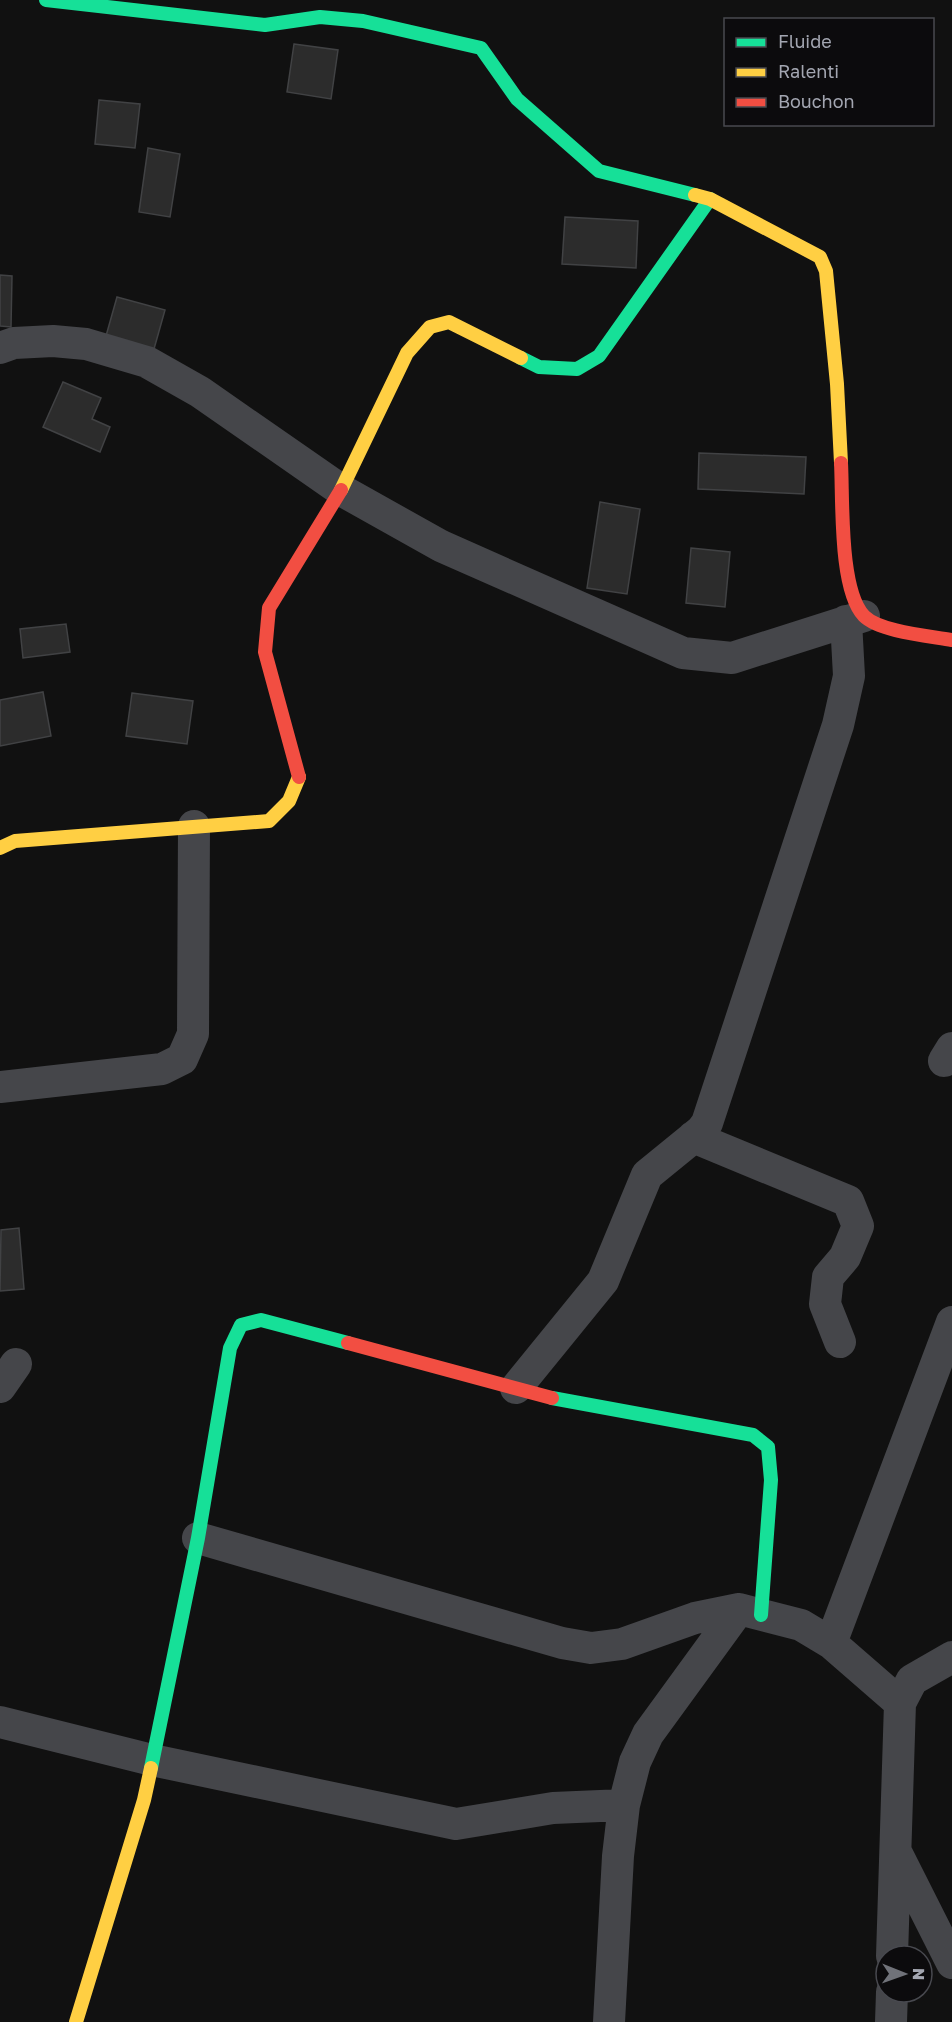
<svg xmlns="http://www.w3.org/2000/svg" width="952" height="2022" font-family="'Golos Text',sans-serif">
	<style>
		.building { fill: #2c2c2c; stroke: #414244; stroke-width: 1.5 }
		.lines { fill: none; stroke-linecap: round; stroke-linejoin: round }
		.street { stroke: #45464a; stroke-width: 32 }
		.fast { stroke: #16e098; stroke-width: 14 }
		.slow { stroke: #ffcf43; stroke-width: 14 }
		.jam { stroke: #f24e42; stroke-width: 14 }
	</style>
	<rect width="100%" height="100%" fill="#111"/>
	<path class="building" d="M 294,44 L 338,50 L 331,99 L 287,92 Z
		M 99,100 L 140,104 L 135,148 L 95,144 Z
		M 148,148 L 180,154 L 170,217 L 139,212 Z
		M 565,217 L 638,221 L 636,268 L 562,264 Z
		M 0,275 L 12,276 L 11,327 L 0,326 Z
		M 117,297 L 165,310 L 152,356 L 104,343 Z
		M 63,382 L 101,398 L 92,419 L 110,427 L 100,452 L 43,427 Z
		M 699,453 L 806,457 L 804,494 L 698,489 Z
		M 600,502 L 640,509 L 627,594 L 587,588 Z
		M 691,548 L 730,552 L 725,607 L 686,603 Z
		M 66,624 L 70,652 L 23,658 L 20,629 Z
		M 43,692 L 51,736 L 0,746 L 0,700 Z
		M 132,693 L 193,701 L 187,744 L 126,736 Z
		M 19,1228 L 24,1289 L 0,1291 L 1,1230 Z"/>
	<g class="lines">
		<path class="street" d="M 0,348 L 14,343 L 53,341 L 86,344 L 147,362 L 200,392 L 341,490 L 441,546 L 683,653 L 732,658 L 864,616
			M 944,1061 L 952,1048
			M 0,1087 L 162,1069 L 182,1059 L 193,1034 L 194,826
			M 693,1137 L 848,1201 L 858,1226 L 845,1257 L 828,1277 L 825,1304 L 840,1342
			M 0,1387 L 16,1364
			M 516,1388 L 603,1281 L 647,1175 L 701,1131 L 707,1123 L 838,725 L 849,676 L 846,621
			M 198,1538 L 562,1643 L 591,1648 L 622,1644 L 695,1618 L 739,1609 L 801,1625 L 831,1643 L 900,1703
			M 831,1643 L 952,1322
			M 0,1722 L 152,1760 L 456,1824 L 553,1808 L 624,1805
			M 896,1852 L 952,1963
			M 892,1956 L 900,1703 L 912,1680 L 952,1657
			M 609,2022 L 618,1856 L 624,1805 L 635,1762 L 648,1734 L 739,1609
			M 891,2022 L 892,1992"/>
		<path class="fast" d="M 46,0 L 265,25 L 320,17 L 363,21 L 481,48 L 517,99 L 599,171 L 695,195
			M 521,358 L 539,367 L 577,369 L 599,356 L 710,199
			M 552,1398 L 753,1435 L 768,1447 L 771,1480 L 761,1615
			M 151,1768 L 198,1538 L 230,1348 L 241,1325 L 261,1320 L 348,1343"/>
		<path class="slow" d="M 695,195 L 710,199 L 820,257 L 826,271 L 837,384 L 841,463
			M 341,490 L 407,353 L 430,327 L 449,322 L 521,358
			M 0,848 L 15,841 L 269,821 L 289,801 L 299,777
			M 76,2022 L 144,1800 L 151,1768"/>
		<path class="jam" d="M 841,463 C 843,500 839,590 864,616 C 880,632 930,636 952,640
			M 299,777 L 265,652 L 269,608 L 341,490
			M 348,1343 L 552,1398"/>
	</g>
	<rect x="724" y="18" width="210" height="108" fill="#0c0b0d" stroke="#48494f" stroke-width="1.5"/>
	<rect x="736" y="38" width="30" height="9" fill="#16e098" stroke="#48494f" stroke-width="1.5"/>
	<text x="778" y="48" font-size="18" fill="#a3a6b1">Fluide</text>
	<rect x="736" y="68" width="30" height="9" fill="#ffcf43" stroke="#48494f" stroke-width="1.5"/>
	<text x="778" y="78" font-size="18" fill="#a3a6b1">Ralenti</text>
	<rect x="736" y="98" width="30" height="9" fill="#f24e42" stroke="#48494f" stroke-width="1.5"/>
	<text x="778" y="108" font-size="18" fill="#a3a6b1">Bouchon</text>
	<g transform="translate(904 1974) rotate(91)"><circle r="28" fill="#0c0b0d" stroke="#48494f" stroke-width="1.5"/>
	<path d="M0-4.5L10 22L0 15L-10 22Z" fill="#707279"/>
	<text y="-9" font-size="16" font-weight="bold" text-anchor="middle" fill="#a3a6b1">N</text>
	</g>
</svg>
